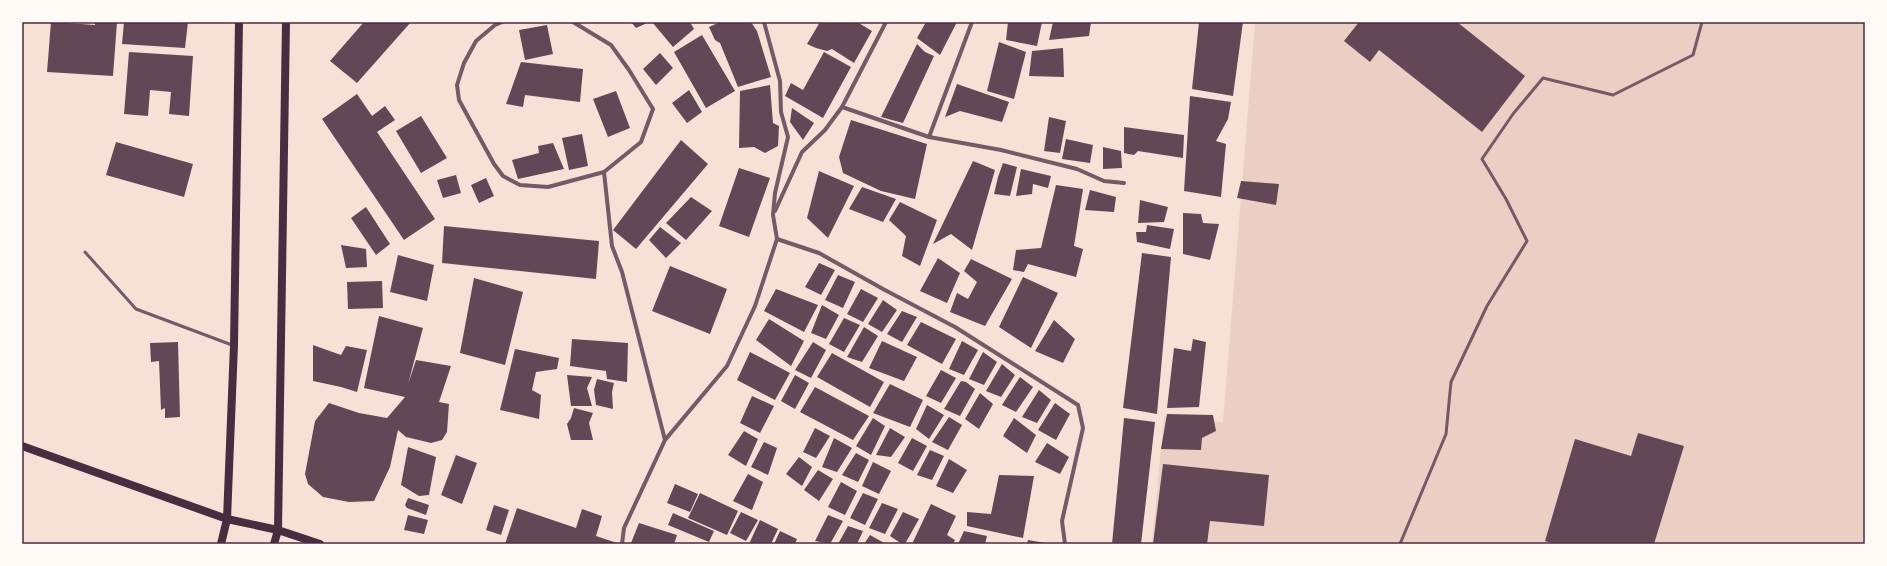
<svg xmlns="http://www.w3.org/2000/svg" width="1887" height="566" font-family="'Source Serif 4',serif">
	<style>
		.green { fill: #ebcfc5 }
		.building { fill: #644757 }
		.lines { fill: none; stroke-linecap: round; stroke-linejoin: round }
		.service { stroke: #755966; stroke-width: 3 }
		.minor { stroke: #755966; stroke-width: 4 }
		.secondary { stroke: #4a2c40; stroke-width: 8 }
		.neatline { fill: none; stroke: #4a2c40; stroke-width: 1.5 }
	</style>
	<rect width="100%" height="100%" fill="#f7e1d7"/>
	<path class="green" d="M 1255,22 L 1865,22 L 1865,544 L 1152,544 L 1164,416 L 1223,422 Z"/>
	<path class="building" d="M 51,22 L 95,25 L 95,22 L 117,22 L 113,76 L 47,72 Z
		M 124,22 L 188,22 L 185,48 L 122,44 Z
		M 364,22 L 411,22 L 357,83 L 330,61 Z
		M 631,22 L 649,22 L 636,28 Z
		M 652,22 L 690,22 L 694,29 L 673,47 Z
		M 720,22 L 751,22 L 757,31 L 771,77 L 738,87 L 720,43 L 715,40 L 709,27 Z
		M 820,22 L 857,22 L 872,31 L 854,63 L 832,49 L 827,51 L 816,48 L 807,44 Z
		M 926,22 L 957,22 L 940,55 L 917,38 Z
		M 1008,22 L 1042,22 L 1037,46 L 1006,40 Z
		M 1053,22 L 1091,22 L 1089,36 L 1049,40 Z
		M 1199,22 L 1243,22 L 1233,96 L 1192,89 Z
		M 1359,22 L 1457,22 L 1525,76 L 1482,132 L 1379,50 L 1370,62 L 1344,41 Z
		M 547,25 L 553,54 L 525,60 L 519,30 Z
		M 702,35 L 735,91 L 706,108 L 674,52 Z
		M 999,42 L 1026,52 L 1014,99 L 987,91 Z
		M 917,44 L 925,52 L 934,56 L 903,123 L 881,117 Z
		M 1063,48 L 1064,77 L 1029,76 L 1032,51 Z
		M 129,52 L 193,56 L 189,116 L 169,114 L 171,92 L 150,90 L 148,116 L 124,114 Z
		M 824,52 L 851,67 L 823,118 L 785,96 L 791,83 L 803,90 Z
		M 660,53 L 673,68 L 656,85 L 643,69 Z
		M 521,62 L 583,69 L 580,102 L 525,95 L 523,107 L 506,104 Z
		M 957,84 L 1009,102 L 1002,122 L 960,111 L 945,117 Z
		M 770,85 L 773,123 L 779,126 L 778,146 L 765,153 L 754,147 L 739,148 L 740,91 Z
		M 689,90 L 702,112 L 687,123 L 672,103 Z
		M 616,91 L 630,128 L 608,137 L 593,99 Z
		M 357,94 L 372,116 L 385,106 L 395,120 L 377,132 L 435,219 L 404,240 L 322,119 Z
		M 1190,96 L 1231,102 L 1228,119 L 1216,141 L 1226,144 L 1221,197 L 1184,191 Z
		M 792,108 L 814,123 L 803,140 L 790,122 Z
		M 421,116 L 447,158 L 421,173 L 396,131 Z
		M 1049,117 L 1066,121 L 1060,153 L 1044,151 Z
		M 851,120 L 927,144 L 915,199 L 881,191 L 843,173 L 839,157 Z
		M 1124,127 L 1184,135 L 1183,158 L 1138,151 L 1134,155 L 1124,153 Z
		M 582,134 L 588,166 L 569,170 L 562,138 Z
		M 1066,139 L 1093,145 L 1090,163 L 1062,159 Z
		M 681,140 L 708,164 L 636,249 L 613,230 Z
		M 116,142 L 193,164 L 184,197 L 106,175 Z
		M 553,143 L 564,169 L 518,179 L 512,160 L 539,153 L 538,146 Z
		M 1103,147 L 1121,151 L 1122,168 L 1103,169 Z
		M 973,161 L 995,170 L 972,250 L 951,234 L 933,244 Z
		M 1003,163 L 1017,167 L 1010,196 L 994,194 L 998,177 Z
		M 739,168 L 770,178 L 749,237 L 719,226 Z
		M 1021,169 L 1051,176 L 1048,188 L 1033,184 L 1032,194 L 1016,196 Z
		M 819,171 L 854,186 L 828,238 L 807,218 Z
		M 456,175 L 461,193 L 443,198 L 437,180 Z
		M 486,178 L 494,196 L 479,203 L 471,185 Z
		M 1241,181 L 1279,184 L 1276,205 L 1237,198 Z
		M 1056,185 L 1083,189 L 1074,246 L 1083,249 L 1076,277 L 1028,264 L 1024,272 L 1013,270 L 1016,250 L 1041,248 Z
		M 862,187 L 896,199 L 883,222 L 849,209 Z
		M 1090,190 L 1116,197 L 1114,212 L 1085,210 Z
		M 691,197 L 712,211 L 686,240 L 666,223 Z
		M 1140,200 L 1168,207 L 1164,222 L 1138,223 Z
		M 900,202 L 937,220 L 920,266 L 902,256 L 906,236 L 889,220 Z
		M 366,207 L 390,244 L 376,255 L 351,218 Z
		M 1183,213 L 1201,214 L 1203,223 L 1219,224 L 1210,260 L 1183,254 Z
		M 1147,225 L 1174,229 L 1170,249 L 1137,242 L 1136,232 L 1146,232 Z
		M 444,226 L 599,241 L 596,279 L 442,263 Z
		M 660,227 L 681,243 L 666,258 L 649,240 Z
		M 341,245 L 366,249 L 367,267 L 346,268 Z
		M 1142,253 L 1171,257 L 1157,414 L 1123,408 Z
		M 398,255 L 434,265 L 427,301 L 390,292 Z
		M 938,258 L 960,273 L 947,303 L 920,291 Z
		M 971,259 L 1012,279 L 985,326 L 950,312 L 957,293 L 968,299 L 977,282 L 964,271 Z
		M 819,263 L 835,270 L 821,295 L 805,287 Z
		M 670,266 L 727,289 L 710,334 L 652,311 Z
		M 838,275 L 855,282 L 843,308 L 825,300 Z
		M 1023,277 L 1058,293 L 1031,348 L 999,327 Z
		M 474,278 L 523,292 L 505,365 L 460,353 Z
		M 382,281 L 383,308 L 348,309 L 347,282 Z
		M 776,289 L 818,305 L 804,332 L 764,311 Z
		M 861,289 L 878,298 L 863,322 L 847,314 Z
		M 883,300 L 897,310 L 882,332 L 868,324 Z
		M 822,305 L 839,315 L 826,339 L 811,333 Z
		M 902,311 L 917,317 L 902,342 L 887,334 Z
		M 379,316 L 423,328 L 408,384 L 416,360 L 451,366 L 439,402 L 449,404 L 447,432 L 442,440 L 431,443 L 406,437 L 398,430 L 390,467 L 374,501 L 349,502 L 323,497 L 308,484 L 305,474 L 315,421 L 329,403 L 359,413 L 387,418 L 405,397 L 364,388 Z
		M 844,318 L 860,325 L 844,352 L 829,344 Z
		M 769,319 L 804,341 L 791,366 L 756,340 Z
		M 1054,320 L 1075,339 L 1063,363 L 1035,351 Z
		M 921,322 L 956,339 L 942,364 L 907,345 Z
		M 864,327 L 878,336 L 862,362 L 847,357 Z
		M 572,339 L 628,343 L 627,382 L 607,379 L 606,371 L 570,366 Z
		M 1193,339 L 1206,342 L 1199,407 L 1167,408 L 1174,348 L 1191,351 Z
		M 882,341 L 917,357 L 904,381 L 869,368 Z
		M 962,341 L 978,350 L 964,375 L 949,369 Z
		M 178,342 L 180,417 L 165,418 L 165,408 L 161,410 L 159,361 L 151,362 L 150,343 Z
		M 813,342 L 826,350 L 811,378 L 795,370 Z
		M 313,345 L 341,355 L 346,346 L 367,350 L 357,392 L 341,387 L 313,381 Z
		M 515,349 L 559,358 L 557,369 L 536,372 L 532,390 L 541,395 L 539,419 L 500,410 Z
		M 750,352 L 790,373 L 775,400 L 737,380 Z
		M 983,352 L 997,362 L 984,385 L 969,379 Z
		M 832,353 L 884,382 L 870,407 L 817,377 Z
		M 1002,364 L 1015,375 L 1001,397 L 986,391 Z
		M 941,370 L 956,378 L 941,403 L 926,396 Z
		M 567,375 L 592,377 L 587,388 L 592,406 L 571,406 Z
		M 795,375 L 809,383 L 795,409 L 781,401 Z
		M 1020,377 L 1033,387 L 1016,412 L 1002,405 Z
		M 597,379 L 614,383 L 612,392 L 613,409 L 596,405 L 594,390 Z
		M 961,381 L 966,382 L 975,389 L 960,416 L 944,409 Z
		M 890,384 L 923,400 L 910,427 L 873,413 Z
		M 815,387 L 869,416 L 853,440 L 800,412 Z
		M 1039,390 L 1051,400 L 1037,423 L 1022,417 Z
		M 980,393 L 993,404 L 979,429 L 965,419 Z
		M 752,396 L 774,406 L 760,433 L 740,423 Z
		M 1055,403 L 1070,414 L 1056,440 L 1038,430 Z
		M 927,405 L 944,415 L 929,439 L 916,429 Z
		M 574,408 L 593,413 L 589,423 L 593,440 L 571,440 L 567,424 L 571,418 Z
		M 1167,414 L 1213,415 L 1216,431 L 1202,438 L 1201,450 L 1161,449 Z
		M 949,417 L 962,425 L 948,450 L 932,442 Z
		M 873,418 L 885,426 L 871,455 L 856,446 Z
		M 1014,418 L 1036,435 L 1027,453 L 1003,436 Z
		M 1124,418 L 1155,422 L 1141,544 L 1112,544 Z
		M 815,428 L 830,436 L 816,458 L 803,452 Z
		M 890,428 L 905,437 L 891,457 L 876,455 Z
		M 744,431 L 758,439 L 746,466 L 728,455 Z
		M 1638,433 L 1684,446 L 1654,544 L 1554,544 L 1545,541 L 1575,439 L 1631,456 Z
		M 834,438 L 852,448 L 837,472 L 822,467 Z
		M 912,438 L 927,446 L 913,471 L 898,463 Z
		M 764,442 L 777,448 L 768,475 L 751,467 Z
		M 1047,443 L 1069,457 L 1060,474 L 1035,462 Z
		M 408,447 L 436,457 L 429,495 L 419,496 L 401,485 Z
		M 930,450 L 944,456 L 932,480 L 917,475 Z
		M 856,453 L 869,460 L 858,482 L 842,475 Z
		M 456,455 L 477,463 L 462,504 L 441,495 Z
		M 799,457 L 812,467 L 802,486 L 786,474 Z
		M 949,459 L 967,470 L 953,493 L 936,486 Z
		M 873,462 L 891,471 L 879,494 L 862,486 Z
		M 1163,464 L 1269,475 L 1264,526 L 1210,521 L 1207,544 L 1153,544 Z
		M 818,470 L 833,479 L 819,501 L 804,490 Z
		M 748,474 L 763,482 L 752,510 L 733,501 Z
		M 999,475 L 1034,476 L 1023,538 L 967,526 L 967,512 L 991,514 Z
		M 841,482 L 857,491 L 845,515 L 828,507 Z
		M 675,484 L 698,494 L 690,512 L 667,503 Z
		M 700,493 L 738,511 L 727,535 L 688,518 Z
		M 863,493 L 878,499 L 865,525 L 850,518 Z
		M 408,498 L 429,505 L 426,515 L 407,508 L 405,505 Z
		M 882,503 L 898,509 L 885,534 L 869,528 Z
		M 931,504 L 956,516 L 947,535 L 955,540 L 953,544 L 912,544 Z
		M 494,505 L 509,510 L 501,535 L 486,530 Z
		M 517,508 L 576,528 L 582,509 L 602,516 L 596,536 L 620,544 L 505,544 Z
		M 741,512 L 758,520 L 746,541 L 730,533 Z
		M 903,512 L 919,519 L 905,544 L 902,544 L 890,536 Z
		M 673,513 L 714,531 L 709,542 L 668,525 Z
		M 408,515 L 428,520 L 424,534 L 404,530 Z
		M 828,515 L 843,521 L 830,544 L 815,541 Z
		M 760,520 L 778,529 L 771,544 L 749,544 Z
		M 639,523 L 677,535 L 674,544 L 631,543 Z
		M 848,526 L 863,531 L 857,544 L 838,544 Z
		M 780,531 L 797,539 L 795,544 L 774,544 Z
		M 964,531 L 987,536 L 985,544 L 958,544 Z
		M 870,535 L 886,544 L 864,544 Z
		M 1028,540 L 1045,543 L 1045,544 L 1027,544 Z"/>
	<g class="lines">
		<path class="service" d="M 85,252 L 136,309 L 232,345
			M 1400,544 L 1446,434 L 1451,382 L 1487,306 L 1527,241 L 1506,199 L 1482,159 L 1513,114 L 1543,78 L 1613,95 L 1693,55 L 1702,22"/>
		<path class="minor" d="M 502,22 L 495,25 L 476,41 L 464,63 L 457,85 L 459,100 L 494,164 L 503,176 L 520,185 L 548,187 L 604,172 L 641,142 L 653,109 L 629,70 L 611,45 L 573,22
			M 842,107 L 929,137 L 1001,150 L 1077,169 L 1104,181 L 1124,183
			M 929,137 L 972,22
			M 604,172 L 612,246 L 622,272 L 665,440
			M 775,211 L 802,152 L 825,130 L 842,107 L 886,22
			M 777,239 L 819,253 L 883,289 L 955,327 L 1078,405 L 1083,428 L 1062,521 L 1065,544
			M 622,544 L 624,528 L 665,440 L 727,366 L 755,306 L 777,239 L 773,215 L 775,193 L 788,137 L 781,112 L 780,81 L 764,22"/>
		<path class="secondary" d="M 22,446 L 227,519 L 278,530 L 320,544
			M 221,544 L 227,519 L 234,345 L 239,22
			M 274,544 L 278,530 L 286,22"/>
	</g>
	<rect width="1887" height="566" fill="none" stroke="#fffaf5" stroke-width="46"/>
	<rect x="23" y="23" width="1841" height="520" class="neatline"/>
</svg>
